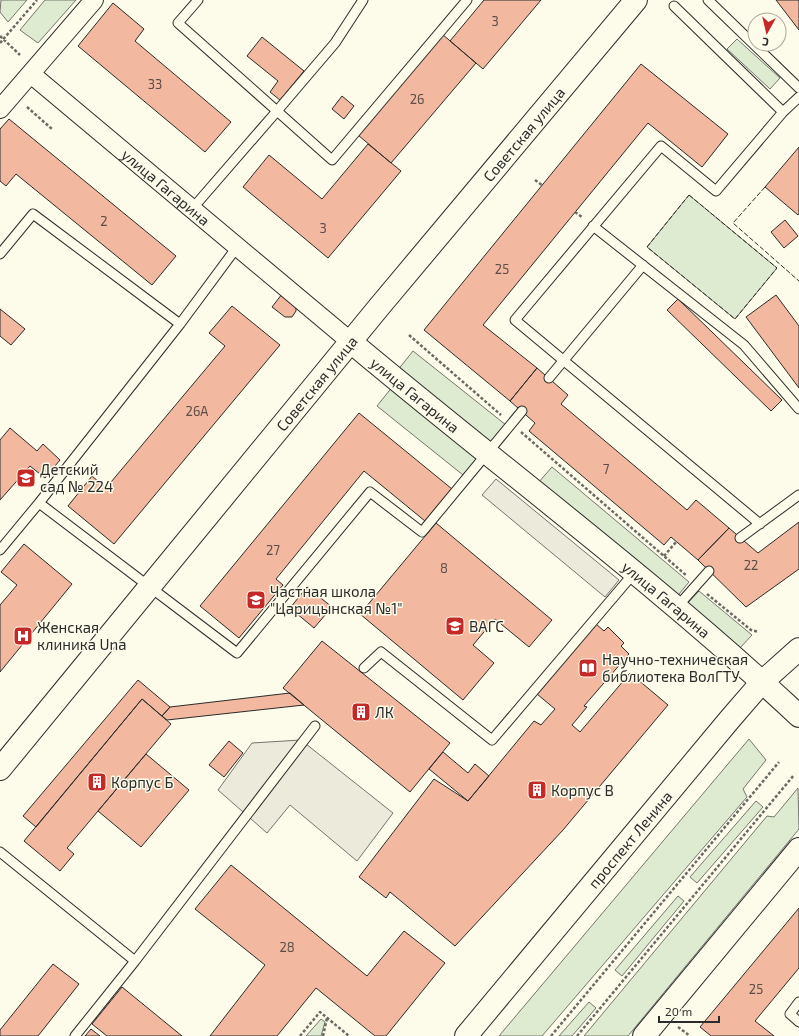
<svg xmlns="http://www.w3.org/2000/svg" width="799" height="1036" font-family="'Exo 2',sans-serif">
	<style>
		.green { fill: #deebd1; stroke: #74746e }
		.parking { fill: #eceadb; stroke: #74746e }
		.building { fill: #f2b8a0; stroke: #2b2b2b }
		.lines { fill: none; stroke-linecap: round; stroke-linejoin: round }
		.service-casing { stroke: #2b2b2b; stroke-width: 11 }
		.minor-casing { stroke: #2b2b2b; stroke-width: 20 }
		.tertiary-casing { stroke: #2b2b2b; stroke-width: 24 }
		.primary-casing { stroke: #2b2b2b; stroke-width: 24 }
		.path { stroke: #6a6964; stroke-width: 2.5; stroke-dasharray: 3 2; stroke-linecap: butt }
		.service { stroke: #fdfbea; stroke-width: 9 }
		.minor { stroke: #fdfbea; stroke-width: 18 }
		.tertiary { stroke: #fdfbea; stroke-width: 22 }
		.primary { stroke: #fdfbea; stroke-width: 22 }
		.fence { stroke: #2b2b2b; stroke-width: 1; stroke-dasharray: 5 2; stroke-linecap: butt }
		.labels { text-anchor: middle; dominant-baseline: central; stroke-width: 3; stroke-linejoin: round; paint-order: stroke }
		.number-label { font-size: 13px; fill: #5d4e48 }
		.street-label { font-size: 15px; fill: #2b2b2b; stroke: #fdfbea }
		.poi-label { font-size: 15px; fill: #2b2b2b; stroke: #fdfbea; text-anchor: start }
	</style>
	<rect width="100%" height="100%" fill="#fdfbea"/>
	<path class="green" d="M 1,0 L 27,0 L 8,22 L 0,12 Z
		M 45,0 L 76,0 L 38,43 L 20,30 Z
		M 737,39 L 780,78 L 770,89 L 727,49 Z
		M 689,195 L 777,268 L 735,319 L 647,247 Z
		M 413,351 L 506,425 L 489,446 L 397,371 Z
		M 393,386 L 480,455 L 463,475 L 377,406 Z
		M 552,467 L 689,582 L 675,599 L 538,483 Z
		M 699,591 L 752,635 L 739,649 L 686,605 Z
		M 749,739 L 766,760 L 743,789 L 747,797 L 542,1036 L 499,1036 Z
		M 798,788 L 799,829 L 628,1036 L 584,1036 L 767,816 L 774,817 Z
		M 756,801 L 763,807 L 697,883 L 690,877 Z
		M 678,896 L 684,901 L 622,976 L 615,970 Z
		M 589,1002 L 596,1008 L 572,1036 L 559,1036 Z
		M 321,1019 L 325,1022 L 321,1036 L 306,1036 Z"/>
	<path class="parking" d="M 496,479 L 619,580 L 605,597 L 482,495 Z
		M 301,740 L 393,813 L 357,861 L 290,805 L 267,833 L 218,790 L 252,743 Z"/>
	<path class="building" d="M 484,0 L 541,0 L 483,69 L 450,41 Z
		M 776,0 L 799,0 L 799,30 Z
		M 113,3 L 144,29 L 135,41 L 231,122 L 205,152 L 78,46 Z
		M 442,34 L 476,63 L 391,163 L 358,135 Z
		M 262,37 L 304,71 L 280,100 L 270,92 L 278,81 L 247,56 Z
		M 641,64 L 728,134 L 702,167 L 648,123 L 483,325 L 537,368 L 510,401 L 424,330 Z
		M 342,96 L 354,106 L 344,119 L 332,109 Z
		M 9,119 L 176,256 L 152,285 L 16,174 L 6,186 L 0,181 L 0,129 Z
		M 368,144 L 401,171 L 328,258 L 243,187 L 269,155 L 322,199 Z
		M 799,147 L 799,213 L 798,215 L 765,187 Z
		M 785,220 L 798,236 L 784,248 L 771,232 Z
		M 282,294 L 296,307 L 296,311 L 292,317 L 285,317 L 272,307 Z
		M 776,295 L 799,326 L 799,388 L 746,317 Z
		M 678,299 L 782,400 L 771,411 L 667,310 Z
		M 232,306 L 280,345 L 114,544 L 68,506 L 92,476 L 106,488 L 225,346 L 209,333 Z
		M 0,309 L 25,329 L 11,345 L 0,336 Z
		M 537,368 L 568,395 L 561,404 L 687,510 L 696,500 L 729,528 L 698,560 L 671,537 L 664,545 L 529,431 L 535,423 L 510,401 Z
		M 359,413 L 452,489 L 425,521 L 364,471 L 276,579 L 283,585 L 239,638 L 200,606 Z
		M 10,428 L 37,451 L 43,444 L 60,460 L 45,478 L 30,466 L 0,500 L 0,440 Z
		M 799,522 L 799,569 L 746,607 L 698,560 L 729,528 L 758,553 Z
		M 436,523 L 552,620 L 529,647 L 495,619 L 473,645 L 494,663 L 463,700 L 360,614 Z
		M 24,544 L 72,584 L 0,672 L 0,605 L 17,585 L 1,572 Z
		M 307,587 L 332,607 L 314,628 L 290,608 Z
		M 596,624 L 604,631 L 608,627 L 624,643 L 621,646 L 629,654 L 584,706 L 587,707 L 572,725 L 580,732 L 630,673 L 668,705 L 563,830 L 455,946 L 390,892 L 386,898 L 359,877 L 434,779 L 468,801 L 534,721 L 541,725 L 555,709 L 537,694 Z
		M 322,641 L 450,743 L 410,792 L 283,688 Z
		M 138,680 L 170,707 L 162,716 L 142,699 L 36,827 L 23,816 Z
		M 290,693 L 304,705 L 167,720 L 162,716 L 170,707 Z
		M 142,699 L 171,724 L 67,848 L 74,854 L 60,871 L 24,841 Z
		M 229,741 L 243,753 L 224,777 L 209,765 Z
		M 443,752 L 468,773 L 475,764 L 489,776 L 468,801 L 429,769 Z
		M 146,754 L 189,790 L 141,847 L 98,811 Z
		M 231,865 L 367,976 L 404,931 L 445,963 L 386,1036 L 375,1036 L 316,988 L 277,1036 L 210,1036 L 265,965 L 195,909 Z
		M 799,908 L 799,968 L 755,1021 L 774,1036 L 711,1036 L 700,1027 Z
		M 53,964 L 79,984 L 38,1036 L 0,1036 L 0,1030 Z
		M 122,987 L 182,1036 L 107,1036 L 92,1024 Z
		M 91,1029 L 100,1036 L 85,1036 Z"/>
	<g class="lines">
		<g class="service-casing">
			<path id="service" d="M 198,0 L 178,23 L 277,111 L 335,43 L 363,0
				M 708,0 L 799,88
				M 674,6 L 783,112
				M 192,209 L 277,111 L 332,160 L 467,0
				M 593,226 L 744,345 L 799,409
				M 0,254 L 33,214 L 180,324
				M 549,378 L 643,265
				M 39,503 L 237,653 L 370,492 L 422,532 L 522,411
				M 760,524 L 515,320 L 661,146 L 716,191 L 783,112 L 799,97
				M 740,538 L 799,495
				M 0,550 L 39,503 L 180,324 L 237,247
				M 676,608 L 709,571
				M 364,668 L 381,652 L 492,740 L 634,573
				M 0,852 L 135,961 L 315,726
				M 799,1002 L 790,1014 L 799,1022
				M 75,1036 L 135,961"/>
		</g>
		<g class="minor-casing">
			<g id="minor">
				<path id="s1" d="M 31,74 L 351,342"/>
				<path d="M 0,109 L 94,0"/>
			</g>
		</g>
		<g class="tertiary-casing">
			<g id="tertiary">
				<path id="s2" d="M 351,342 C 500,467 657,583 799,716"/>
				<path id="s3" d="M 0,769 L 379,307 L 636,0"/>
			</g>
		</g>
		<g class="primary-casing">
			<g id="primary">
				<path id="s4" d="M 466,1036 L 730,719 L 762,682 L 799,649"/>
				<path d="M 644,1036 L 799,849"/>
			</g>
		</g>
		<path class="path" d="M 0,36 L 20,55
			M 0,43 L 37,0
			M 27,107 L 52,129
			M 535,180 L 542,185
			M 575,212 L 582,217
			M 409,335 L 501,415
			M 521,432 L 687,576
			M 664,556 L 677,541
			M 707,594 L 751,630 L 759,632
			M 678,1027 L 690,1036
			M 300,1036 L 320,1012 L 349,1036
			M 323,1036 L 327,1018
			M 551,1036 L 779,762
			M 577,1036 L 794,775"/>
		<use href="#service" class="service"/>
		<use href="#minor" class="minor"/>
		<use href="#tertiary" class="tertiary"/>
		<use href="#primary" class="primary"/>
		<path class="fence" d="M 765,187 L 733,223 L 799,281
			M 689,195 L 777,268 L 735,319 L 647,247 Z"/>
	</g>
	<defs>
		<g id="school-square" transform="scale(1)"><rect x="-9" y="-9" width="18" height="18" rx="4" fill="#c62828" stroke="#fdfbea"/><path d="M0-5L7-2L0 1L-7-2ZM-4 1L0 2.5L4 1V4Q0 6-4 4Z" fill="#fff"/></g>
		<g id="university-square" transform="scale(1)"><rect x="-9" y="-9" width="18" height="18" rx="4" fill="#c62828" stroke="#fdfbea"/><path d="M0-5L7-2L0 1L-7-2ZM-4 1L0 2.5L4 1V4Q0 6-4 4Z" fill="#fff"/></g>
		<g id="hospital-square" transform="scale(1)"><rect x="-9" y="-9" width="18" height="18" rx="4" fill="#c62828" stroke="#fdfbea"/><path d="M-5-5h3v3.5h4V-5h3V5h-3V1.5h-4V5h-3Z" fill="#fff"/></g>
		<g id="library-square" transform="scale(1)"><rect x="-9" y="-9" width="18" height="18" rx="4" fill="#c62828" stroke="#fdfbea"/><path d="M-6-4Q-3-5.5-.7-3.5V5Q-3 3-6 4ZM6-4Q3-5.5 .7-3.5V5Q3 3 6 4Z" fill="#fff"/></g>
		<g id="building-square" transform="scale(1)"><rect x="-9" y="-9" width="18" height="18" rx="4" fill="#c62828" stroke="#fdfbea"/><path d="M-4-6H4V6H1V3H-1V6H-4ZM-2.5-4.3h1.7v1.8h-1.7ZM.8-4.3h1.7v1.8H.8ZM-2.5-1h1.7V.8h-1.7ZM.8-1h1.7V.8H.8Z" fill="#fff"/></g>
	</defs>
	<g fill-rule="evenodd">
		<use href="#school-square" x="26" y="478"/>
		<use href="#school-square" x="256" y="600"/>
		<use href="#university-square" x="455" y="626"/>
		<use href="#hospital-square" x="23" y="636"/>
		<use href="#library-square" x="588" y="668"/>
		<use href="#building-square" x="361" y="712"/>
		<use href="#building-square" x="97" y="782"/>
		<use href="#building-square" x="537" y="790"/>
	</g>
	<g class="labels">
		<g class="number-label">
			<text x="495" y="21">3</text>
			<text x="155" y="84">33</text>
			<text x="417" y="99">26</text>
			<text x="104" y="221">2</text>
			<text x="323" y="228">3</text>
			<text x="502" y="269">25</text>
			<text x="197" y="411">26А</text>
			<text x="606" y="469">7</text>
			<text x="273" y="550">27</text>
			<text x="751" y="565">22</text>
			<text x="444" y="568">8</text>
			<text x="287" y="947">28</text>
			<text x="756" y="989">25</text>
		</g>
		<g class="street-label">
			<text stroke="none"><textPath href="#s3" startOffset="823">Советская улица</textPath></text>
			<text stroke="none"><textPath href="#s1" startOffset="176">улица Гагарина</textPath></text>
			<text stroke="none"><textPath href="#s3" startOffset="499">Советская улица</textPath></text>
			<text stroke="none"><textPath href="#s2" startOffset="83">улица Гагарина</textPath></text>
			<text stroke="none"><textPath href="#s2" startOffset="407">улица Гагарина</textPath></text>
			<text stroke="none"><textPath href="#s4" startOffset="256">проспект Ленина</textPath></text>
		</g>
		<g class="poi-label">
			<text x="40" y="469">Детский<tspan x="40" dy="17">сад № 224</tspan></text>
			<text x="270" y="591">Частная школа<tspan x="270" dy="17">"Царицынская №1"</tspan></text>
			<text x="469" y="626">ВАГС</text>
			<text x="37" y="627">Женская<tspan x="37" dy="17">клиника Una</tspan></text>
			<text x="602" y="659">Научно-техническая<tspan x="602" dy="17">библиотека ВолГТУ</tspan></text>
			<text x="375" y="712">ЛК</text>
			<text x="111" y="782">Корпус Б</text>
			<text x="551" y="790">Корпус В</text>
		</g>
	</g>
	<g transform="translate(767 32) rotate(188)"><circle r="19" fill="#fdfbea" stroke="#a9a89e"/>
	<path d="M0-3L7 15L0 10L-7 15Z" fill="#c62828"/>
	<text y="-6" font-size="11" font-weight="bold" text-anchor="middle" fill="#2b2b2b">С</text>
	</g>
	<path d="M659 1016v6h60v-6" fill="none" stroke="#2b2b2b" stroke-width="2"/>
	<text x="665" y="1016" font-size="12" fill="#2b2b2b" stroke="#fdfbea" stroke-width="3" paint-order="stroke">20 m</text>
</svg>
